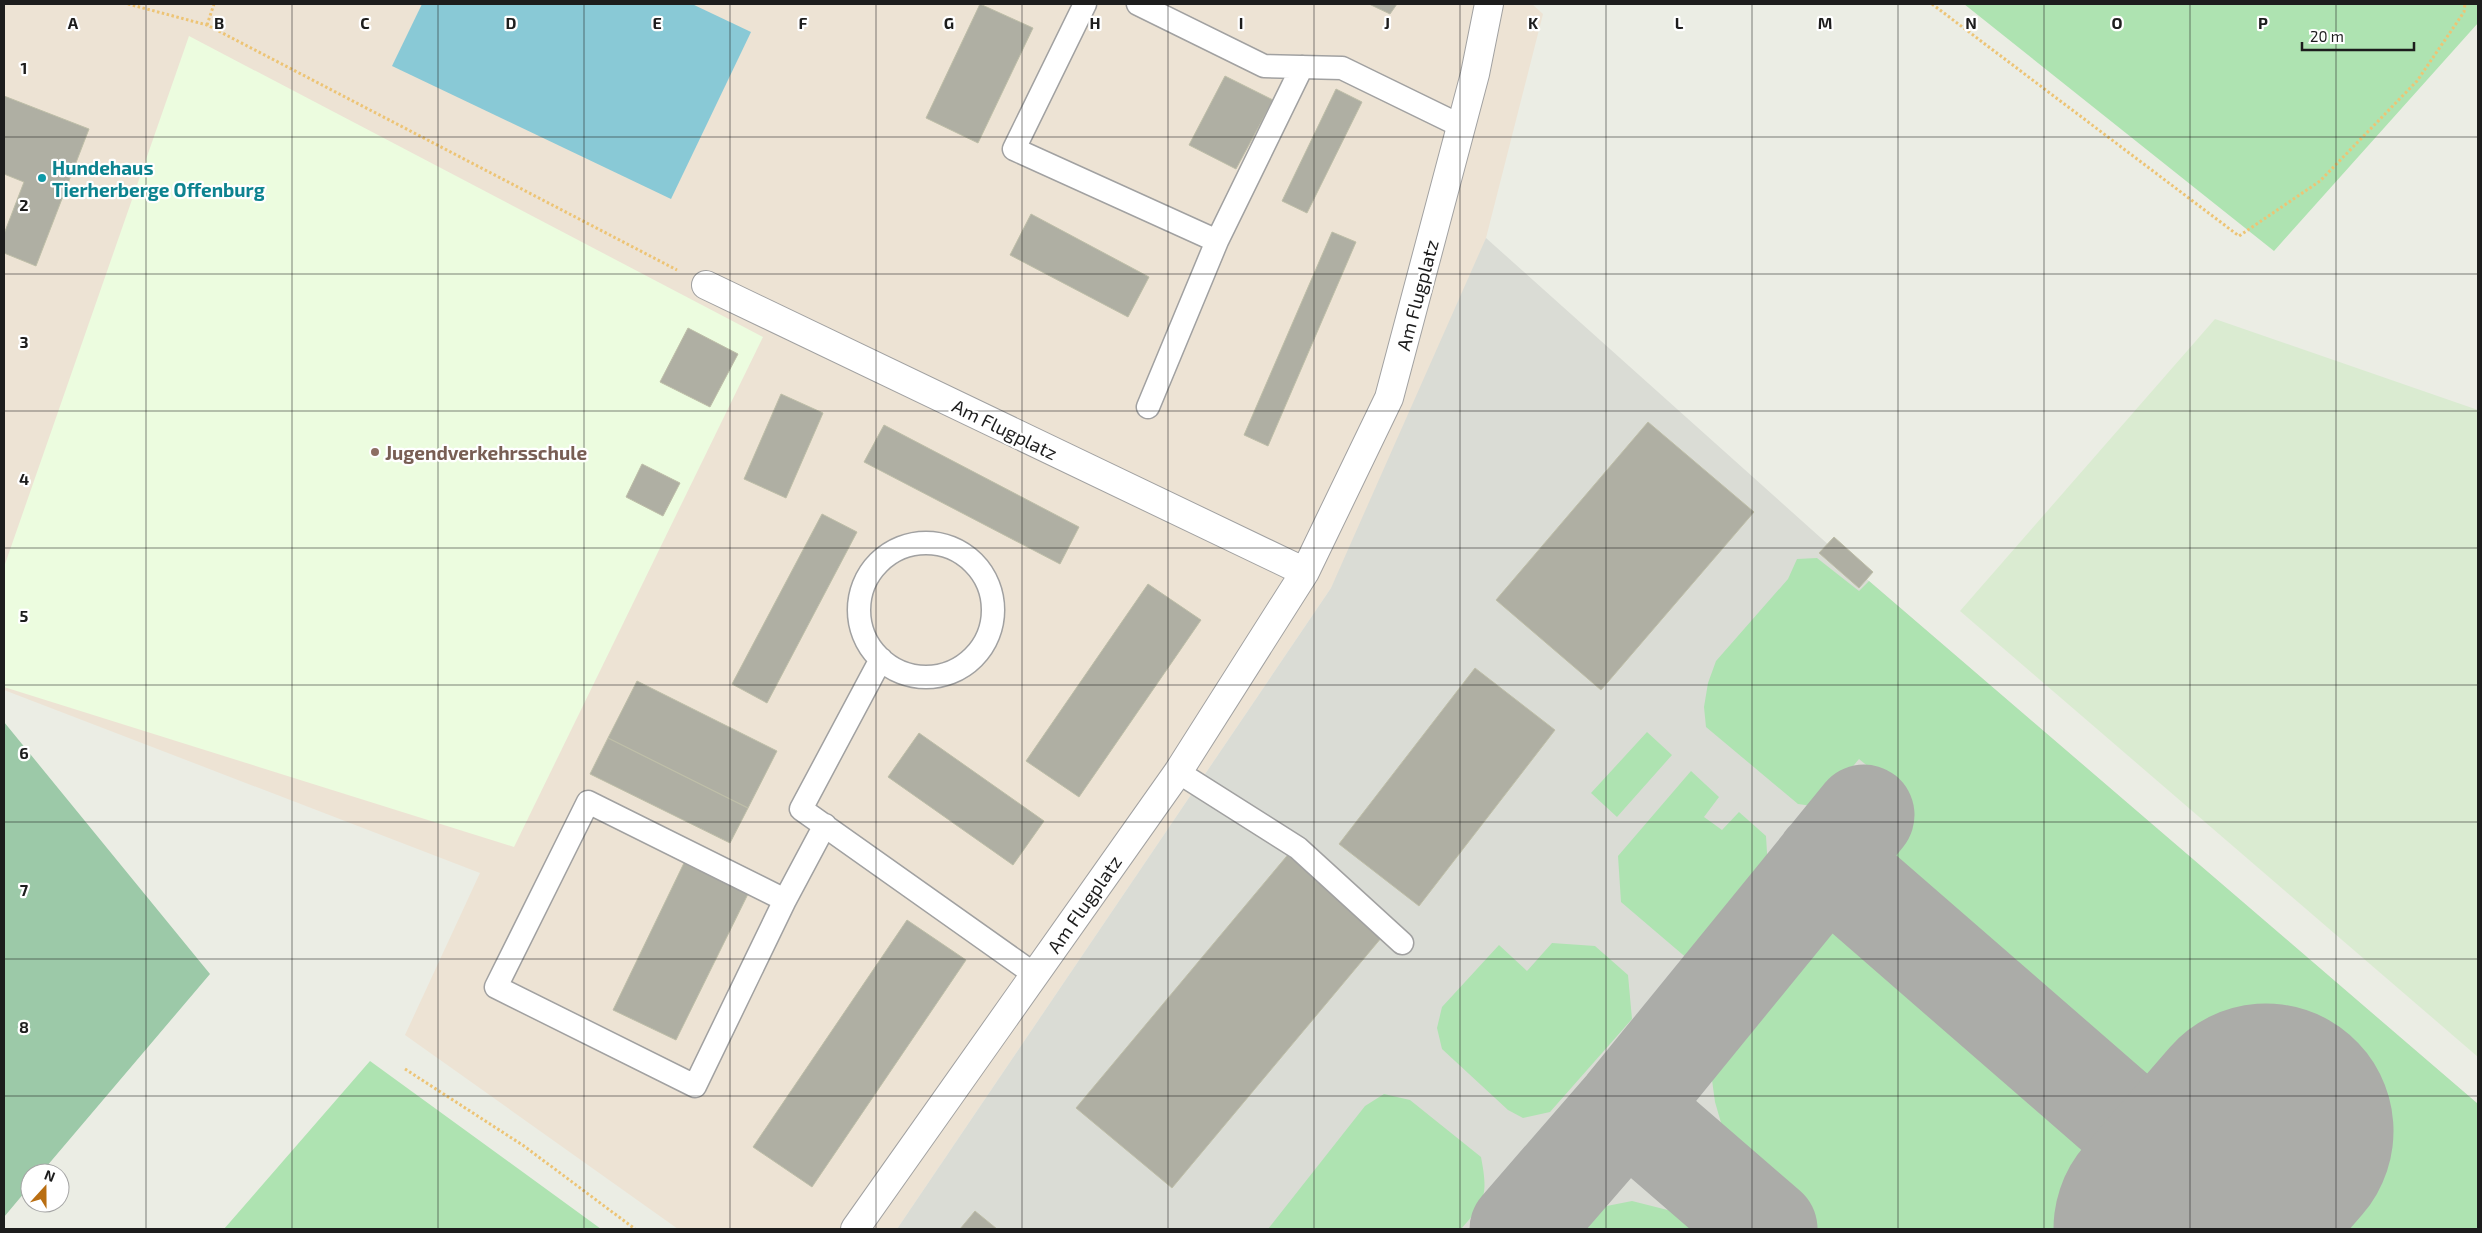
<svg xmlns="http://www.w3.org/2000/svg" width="2482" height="1233" font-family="'Exo 2',sans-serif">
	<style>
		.commercial { fill: #ede3d4 }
		.education { fill: #ecfcdf }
		.airport { fill: #dadcd5 }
		.farmland { fill: #daebd1 }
		.grass { fill: #aee3b1 }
		.forest { fill: #9cc9a8 }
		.pitch { fill: #89c9d6 }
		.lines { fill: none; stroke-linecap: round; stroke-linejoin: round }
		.taxiway { stroke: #abaca8; stroke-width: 101 }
		.runway { stroke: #abaca8; stroke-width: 255 }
		.building { fill: #afafa3; stroke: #bebea8 }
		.lane-casing { stroke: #a1a1a1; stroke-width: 25 }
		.street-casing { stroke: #a1a1a1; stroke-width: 30 }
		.path { stroke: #edc475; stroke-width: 3; stroke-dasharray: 2.5 2.5; stroke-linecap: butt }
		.lane { stroke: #fff; stroke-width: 22 }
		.street { stroke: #fff; stroke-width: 28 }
		.grid { fill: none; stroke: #1d1d1d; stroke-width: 1; stroke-opacity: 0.55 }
		.culture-dot { fill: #0f9aa8; stroke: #fff; stroke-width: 2 }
		.education-dot { fill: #8d6e63; stroke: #fff; stroke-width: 2 }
		.labels { text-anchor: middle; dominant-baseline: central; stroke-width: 4.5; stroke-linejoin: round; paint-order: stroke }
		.culture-label { font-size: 19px; font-weight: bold; fill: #0d838f; stroke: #fff; text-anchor: start }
		.street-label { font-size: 19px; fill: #1d1d1d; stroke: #fff }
		.education-label { font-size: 19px; font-weight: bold; fill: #785e54; stroke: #fff; text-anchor: start }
		.grid-label { font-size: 16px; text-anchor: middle; font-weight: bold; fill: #1d1d1d; stroke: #fff; stroke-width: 4.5; stroke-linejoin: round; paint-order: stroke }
	</style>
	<rect width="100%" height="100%" fill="#ebede4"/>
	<path class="commercial" d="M 4,4 L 1532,4 L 1543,14 L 1486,238 L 1437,377 L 1331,588 L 897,1229 L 678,1229 L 405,1035 L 480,873 L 4,690 Z"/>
	<path class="education" d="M 189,36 L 763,337 L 514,847 L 4,687 L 4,567 Z"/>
	<path class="airport" d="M 1486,238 L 1869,581 L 2478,1104 L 2478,1229 L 897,1229 L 1331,588 Z"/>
	<path class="farmland" d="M 2215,319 L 2478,410 L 2478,1057 L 1960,611 Z"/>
	<path class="grass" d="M 1964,4 L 2478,4 L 2478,23 L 2274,251 Z
		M 1817,558 L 1859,591 L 1869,581 L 2478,1104 L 2478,1229 L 2257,1229 L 2323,1150 L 2235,1081 L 2177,1150 L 1840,860 L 1898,791 L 1859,759 L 1819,807 L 1798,804 L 1706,727 L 1704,707 L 1708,683 L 1716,661 L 1788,579 L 1797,559 Z
		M 1647,732 L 1672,755 L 1617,817 L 1591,793 Z
		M 1691,771 L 1719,797 L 1704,817 L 1722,830 L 1739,812 L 1766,836 L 1768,869 L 1689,960 L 1621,902 L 1618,856 Z
		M 1827,874 L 2162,1168 L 2111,1229 L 1802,1229 L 1767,1198 L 1731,1157 L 1715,1102 L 1707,1043 L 1734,987 Z
		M 1552,943 L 1595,946 L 1628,975 L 1632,1019 L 1550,1112 L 1523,1118 L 1508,1110 L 1442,1049 L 1437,1028 L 1442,1007 L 1499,945 L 1527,971 Z
		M 370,1061 L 601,1229 L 224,1229 Z
		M 1384,1094 L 1410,1100 L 1481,1157 C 1488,1194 1486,1201 1461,1229 L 1268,1229 L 1365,1106 Z
		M 1632,1201 L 1715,1222 L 1724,1229 L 1536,1229 L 1546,1218 Z"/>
	<path class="forest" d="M 4,722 L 210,974 L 41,1173 L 30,1173 L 30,1186 L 4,1217 Z"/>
	<path class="pitch" d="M 422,4 L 692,4 L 751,32 L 671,199 L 392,66 Z"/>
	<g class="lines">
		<path class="taxiway" d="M 1826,861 L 2210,1195
			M 1626,1107 L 1767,1229
			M 1520,1229 L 1626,1107 L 1864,815"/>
		<path class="runway" d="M 2181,1229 L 2266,1131"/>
	</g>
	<path class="building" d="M 980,4 L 1033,28 L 978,143 L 926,118 Z
		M 1369,4 L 1397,4 L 1390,14 Z
		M 1225,76 L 1273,100 L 1236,169 L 1189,145 Z
		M 1336,89 L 1362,102 L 1307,213 L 1282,201 Z
		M 4,96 L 89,129 L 36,266 L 4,253 L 4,234 L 24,182 L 4,174 Z
		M 1031,214 L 1149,277 L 1128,317 L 1010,255 Z
		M 1332,232 L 1356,242 L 1268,446 L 1244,435 Z
		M 688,328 L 738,354 L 710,407 L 660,382 Z
		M 781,394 L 823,413 L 786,498 L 744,479 Z
		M 1648,422 L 1754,512 L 1601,690 L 1496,600 Z
		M 884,425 L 1079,527 L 1060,564 L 864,462 Z
		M 642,464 L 680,483 L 663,516 L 626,497 Z
		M 822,514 L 857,532 L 767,703 L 732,684 Z
		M 1834,537 L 1873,572 L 1859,588 L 1819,553 Z
		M 1148,584 L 1201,620 L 1079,797 L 1026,761 Z
		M 1475,668 L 1555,730 L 1419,906 L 1339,844 Z
		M 637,681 L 777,751 L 748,808 L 608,738 Z
		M 919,733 L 1044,821 L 1013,865 L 888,777 Z
		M 608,738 L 748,808 L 730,843 L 590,774 Z
		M 1291,851 L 1387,931 L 1172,1188 L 1076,1108 Z
		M 684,863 L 748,894 L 676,1040 L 613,1010 Z
		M 907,920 L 966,960 L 812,1187 L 753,1147 Z
		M 975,1211 L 997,1229 L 960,1229 Z"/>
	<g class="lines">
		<g class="lane-casing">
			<path id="lane" d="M 1085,4 L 1014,149 L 1217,241 L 1302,67
				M 1138,4 L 1264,66 L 1342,68 L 1461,126
				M 1148,407 L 1217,241
				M859 610a67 67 0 1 1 134 0a67 67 0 1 1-134 0Z
				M 881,659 L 801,809 L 1034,974
				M 1178,772 L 1298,848 L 1402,943
				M 785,900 L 588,802 L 496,987 L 695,1086 L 785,900 L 825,825"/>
		</g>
		<g class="street-casing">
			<path id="street" d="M 706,285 L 1305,572
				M 855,1229 L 1178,772 L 1305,572 L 1389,398 L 1475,74 L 1489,4"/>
		</g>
		<path class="path" d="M 128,4 L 207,25 L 677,270
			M 1932,4 L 2239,236 L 2320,181 L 2417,81 L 2464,12 L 2465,4
			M 207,25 L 214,4
			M 405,1069 L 524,1146 L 635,1229"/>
		<use href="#lane" class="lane"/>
		<use href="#street" class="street"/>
	</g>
	<path class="grid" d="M 146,4 L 146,1229M 292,4 L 292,1229M 438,4 L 438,1229M 584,4 L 584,1229M 730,4 L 730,1229M 876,4 L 876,1229M 1022,4 L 1022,1229M 1168,4 L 1168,1229M 1314,4 L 1314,1229M 1460,4 L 1460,1229M 1606,4 L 1606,1229M 1752,4 L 1752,1229M 1898,4 L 1898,1229M 2044,4 L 2044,1229M 2190,4 L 2190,1229M 2336,4 L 2336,1229M 4,137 L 2478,137M 4,274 L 2478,274M 4,411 L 2478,411M 4,548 L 2478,548M 4,685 L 2478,685M 4,822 L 2478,822M 4,959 L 2478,959M 4,1096 L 2478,1096"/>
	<circle class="culture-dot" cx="42" cy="178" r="5"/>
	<circle class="education-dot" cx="375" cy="452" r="5"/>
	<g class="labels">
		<g class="culture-label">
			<text x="52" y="167">Hundehaus<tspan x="52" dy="22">Tierherberge Offenburg</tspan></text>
		</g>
		<g class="street-label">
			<text transform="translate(1417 295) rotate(-75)">Am Flugplatz</text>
			<text transform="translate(1005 429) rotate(26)">Am Flugplatz</text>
			<text transform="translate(1084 904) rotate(-55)">Am Flugplatz</text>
		</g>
		<g class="education-label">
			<text x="385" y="452">Jugendverkehrsschule</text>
		</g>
	</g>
	<g class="grid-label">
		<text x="73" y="29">A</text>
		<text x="219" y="29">B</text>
		<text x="365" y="29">C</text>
		<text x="511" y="29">D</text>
		<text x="657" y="29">E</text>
		<text x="803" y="29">F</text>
		<text x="949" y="29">G</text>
		<text x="1095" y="29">H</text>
		<text x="1241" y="29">I</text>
		<text x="1387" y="29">J</text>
		<text x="1533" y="29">K</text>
		<text x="1679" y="29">L</text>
		<text x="1825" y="29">M</text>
		<text x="1971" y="29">N</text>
		<text x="2117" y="29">O</text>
		<text x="2263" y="29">P</text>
		<text x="24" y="74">1</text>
		<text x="24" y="211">2</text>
		<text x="24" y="348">3</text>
		<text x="24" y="485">4</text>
		<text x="24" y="622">5</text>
		<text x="24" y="759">6</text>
		<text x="24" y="896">7</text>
		<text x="24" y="1033">8</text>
	</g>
	<rect width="2482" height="1233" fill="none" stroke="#1d1d1d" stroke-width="10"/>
	<g transform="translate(45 1188) rotate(21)"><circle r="24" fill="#ffffff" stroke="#a5a5a5"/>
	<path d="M0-4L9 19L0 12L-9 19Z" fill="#b96e12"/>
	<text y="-8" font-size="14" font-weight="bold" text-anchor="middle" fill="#1d1d1d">N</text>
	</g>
	<path d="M2302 42v8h112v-8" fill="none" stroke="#1d1d1d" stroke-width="2.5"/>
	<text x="2310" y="42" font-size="15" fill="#1d1d1d" stroke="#ffffff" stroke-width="4" paint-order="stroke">20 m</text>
</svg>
